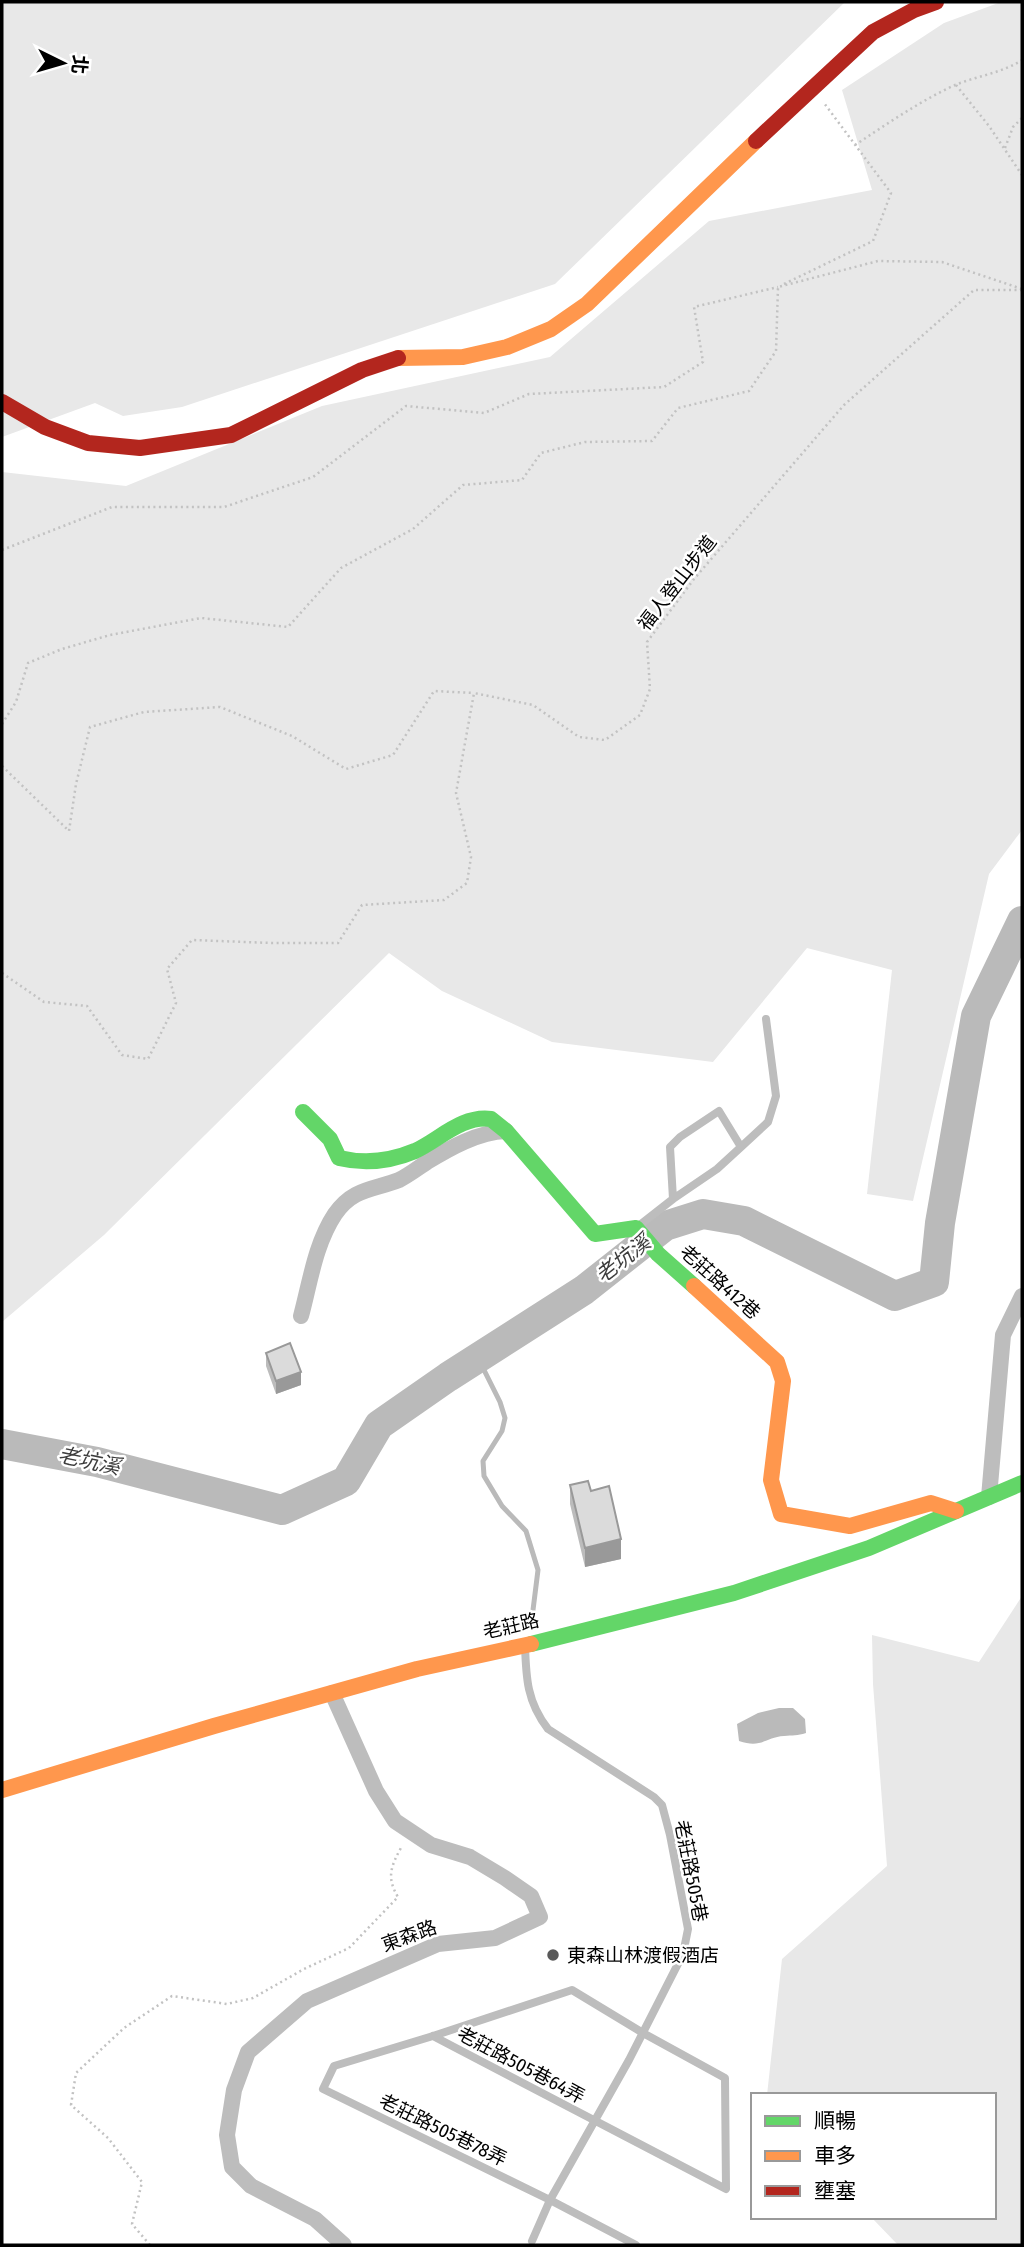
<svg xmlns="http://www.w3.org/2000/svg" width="1024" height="2247" font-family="'Fira Sans Condensed','Noto Sans TC',sans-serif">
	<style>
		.green { fill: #e8e8e8 }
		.water { fill: #bababa }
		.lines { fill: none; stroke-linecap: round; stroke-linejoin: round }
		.stream { stroke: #bababa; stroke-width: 5 }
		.river { stroke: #bababa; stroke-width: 30 }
		.path { stroke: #c2c2c2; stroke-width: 2.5; stroke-dasharray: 2 3.5; stroke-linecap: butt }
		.lane { stroke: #bdbdbd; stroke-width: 8 }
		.street { stroke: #bdbdbd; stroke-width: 16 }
		.fast { stroke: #63d668; stroke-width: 16 }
		.slow { stroke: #ff974d; stroke-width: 16 }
		.jam { stroke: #b3261e; stroke-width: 16 }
		.wall { fill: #bcbcbc }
		.shaded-wall { fill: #999 }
		.building { fill: #dbdbdb; stroke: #999; stroke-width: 2 }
		.poi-dot { fill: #595959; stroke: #fff; stroke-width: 2.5 }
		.labels { text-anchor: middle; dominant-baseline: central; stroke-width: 5; stroke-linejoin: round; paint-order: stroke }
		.street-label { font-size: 19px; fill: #000; stroke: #fff }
		.poi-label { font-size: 19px; fill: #000; stroke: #fff; text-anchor: start }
		.water-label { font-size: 21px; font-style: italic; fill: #3d3d3d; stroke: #fff }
	</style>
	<rect width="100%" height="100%" fill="#fff"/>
	<path class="green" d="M 2,2 L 845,2 L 555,284 L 182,407 L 123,416 L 95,403 L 2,437 Z
		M 1001,2 L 1022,2 L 1022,830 L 989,874 L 913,1201 L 867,1194 L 892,970 L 807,948 L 713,1062 L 552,1042 L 442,991 L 389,953 L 104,1235 L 2,1322 L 2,472 L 126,486 L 322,406 L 550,357 L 709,221 L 872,190 L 842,90 L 944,23 Z
		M 1022,1596 L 1022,2245 L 898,2245 L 871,2217 L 994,2217 L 994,2095 L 767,2095 L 782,1959 L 887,1866 L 873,1684 L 872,1635 L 979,1662 Z"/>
	<path class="water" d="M 779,1708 L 793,1708 L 805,1719 L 806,1733 C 797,1736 793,1735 784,1736 C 765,1737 762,1749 739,1741 L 737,1724 L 758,1713 Z"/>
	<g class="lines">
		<path class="stream" d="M 478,1358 L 500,1402 L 505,1418 L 502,1431 L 483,1461 L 484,1476 L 502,1506 L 526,1531 L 538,1570 L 532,1618"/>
		<path class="river" d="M 2,1444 L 97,1462 L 282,1510 L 346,1481 L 379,1425 L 448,1377 L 584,1290 L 665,1226 L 703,1214 L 744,1221 L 895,1296 L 934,1282 L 940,1223 L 976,1016 L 1022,921"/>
		<path class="path" d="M 956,85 L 989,126 L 1022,175
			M 855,145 C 887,124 920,101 955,85 C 977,76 1002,73 1022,60
			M 1005,148 L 1013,127 L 1022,118
			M 784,284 L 873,241 L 891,193 L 824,103
			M 2,550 L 112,507 L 224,507 L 313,477 L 406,406 L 484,413 L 529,394 L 664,387 L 703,362 L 694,307 L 778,287
			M 2,724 L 16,702 L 28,663 L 62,649 L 110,635 L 201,618 L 288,627 L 341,568 L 413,529 L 463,485 L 522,480 L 541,453 L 585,442 L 652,441 L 678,408 L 749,391 L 776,351 L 778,287 L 878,261 L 942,262 L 1022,289
			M 2,766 L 69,831 L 76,784 L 90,727 L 144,712 L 220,707 L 292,736 L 346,769 L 393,755 L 434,691 L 474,693
			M 2,973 L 44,1002 L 87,1006 L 122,1055 L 148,1059 L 176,1003 L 167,969 L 192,940 L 272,943 L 338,943 L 362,905 L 444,900 L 467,883 L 471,857 L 456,793 L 474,693 L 533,705 L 579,737 L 605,740 L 640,715 L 650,689 L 647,642 L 694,579 L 844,405 L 974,290 L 1022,290
			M 150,2245 L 132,2224 L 142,2182 L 108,2138 L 71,2105 L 76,2073 L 124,2028 L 172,1996 L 227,2004 L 253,1998 L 304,1969 L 349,1948 L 398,1897 C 386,1877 391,1866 402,1846"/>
		<path class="lane" d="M 673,1199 L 717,1169 L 741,1147
			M 636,1228 L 673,1199 L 670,1147 L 680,1137 L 719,1111 L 741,1147 L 768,1122 L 776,1096 L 766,1019
			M 525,1645 C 526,1678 527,1702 548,1729 L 654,1797 L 662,1805 L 670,1835 L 688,1929 L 683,1954 L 629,2060 L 550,2200 L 532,2241
			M 433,2036 L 726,2189 L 725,2078 L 643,2033 L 572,1990 L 433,2036 L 334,2066 L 323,2089 L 550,2200 L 636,2245"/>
		<path class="street" d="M 301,1316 C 310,1283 315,1244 335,1214 C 353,1188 373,1190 399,1180 C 409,1175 418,1168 427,1162 C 450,1148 478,1132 506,1131
			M 989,1497 L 1003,1335 L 1022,1296
			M 332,1693 L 376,1791 L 395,1821 L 431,1845 L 470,1857 L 505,1878 L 531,1896 L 540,1917 L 495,1938 L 438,1944 L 307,2001 L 248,2052 L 234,2090 L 227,2135 L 232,2167 L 251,2186 L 315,2219 L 344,2245"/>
		<path class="fast" d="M 303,1112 L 330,1139 L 339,1158 C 364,1164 391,1161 415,1151 C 439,1140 462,1115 491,1119 L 506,1131 L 595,1234 L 636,1228 L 658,1254 L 694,1286
			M 531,1644 L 734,1593 L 869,1548 L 1022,1483"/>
		<path class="slow" d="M 398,358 L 463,357 L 507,347 L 551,329 L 587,304 L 756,141
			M 694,1286 L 777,1362 L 783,1381 L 771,1480 L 781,1514 L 850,1526 L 931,1503 L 956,1511
			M 2,1790 L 214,1726 L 417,1669 L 531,1644"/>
		<path class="jam" d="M 756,141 L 873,32 L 914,10 L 936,2
			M 2,402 L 45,427 L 88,443 L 140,448 L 231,435 L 362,370 L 398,358"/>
	</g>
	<path class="wall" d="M 266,1353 L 301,1385 L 276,1394 L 266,1366 Z
		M 570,1485 L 591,1491 L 621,1559 L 585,1567 L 570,1504 Z"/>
	<path class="shaded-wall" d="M 301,1372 L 301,1385 L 276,1394 L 276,1381 Z
		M 621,1539 L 621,1559 L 585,1567 L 585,1548 Z"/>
	<path class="building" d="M 290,1343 L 301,1372 L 276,1381 L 266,1353 Z
		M 588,1481 L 591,1491 L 609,1486 L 621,1539 L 585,1548 L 570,1485 Z"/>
	<circle class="poi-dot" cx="553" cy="1955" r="7"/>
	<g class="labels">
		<g class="street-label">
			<text transform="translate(677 583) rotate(-52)">福人登山步道</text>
			<text transform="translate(720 1282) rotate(42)">老莊路412巷</text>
			<text transform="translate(511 1626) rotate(-13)">老莊路</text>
			<text transform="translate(691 1871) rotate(79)">老莊路505巷</text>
			<text transform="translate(409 1936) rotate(-20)">東森路</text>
			<text transform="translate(521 2065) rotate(28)">老莊路505巷64弄</text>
			<text transform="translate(443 2130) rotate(26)">老莊路505巷78弄</text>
		</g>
		<g class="poi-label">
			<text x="567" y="1955">東森山林渡假酒店</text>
		</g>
		<g class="water-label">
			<text transform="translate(623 1259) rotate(-38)">老坑溪</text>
			<text transform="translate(89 1461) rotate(12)">老坑溪</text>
		</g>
	</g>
	<rect width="1024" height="2247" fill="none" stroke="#000000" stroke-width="7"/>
	<rect x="751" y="2093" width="245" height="126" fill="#ffffff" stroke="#999999" stroke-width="2"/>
	<rect x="765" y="2116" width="35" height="10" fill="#63d668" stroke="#999999" stroke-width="2"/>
	<text x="814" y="2128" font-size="21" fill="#000000">順暢</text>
	<rect x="765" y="2151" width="35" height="10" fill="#ff974d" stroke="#999999" stroke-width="2"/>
	<text x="814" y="2163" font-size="21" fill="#000000">車多</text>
	<rect x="765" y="2186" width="35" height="10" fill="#b3261e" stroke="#999999" stroke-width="2"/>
	<text x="814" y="2198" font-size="21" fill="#000000">壅塞</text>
	<g transform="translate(63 63) rotate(95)" stroke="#ffffff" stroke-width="5" paint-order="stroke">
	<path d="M0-5L12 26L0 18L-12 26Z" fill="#000000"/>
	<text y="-10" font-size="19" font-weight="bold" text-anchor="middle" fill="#000000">北</text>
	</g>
</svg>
